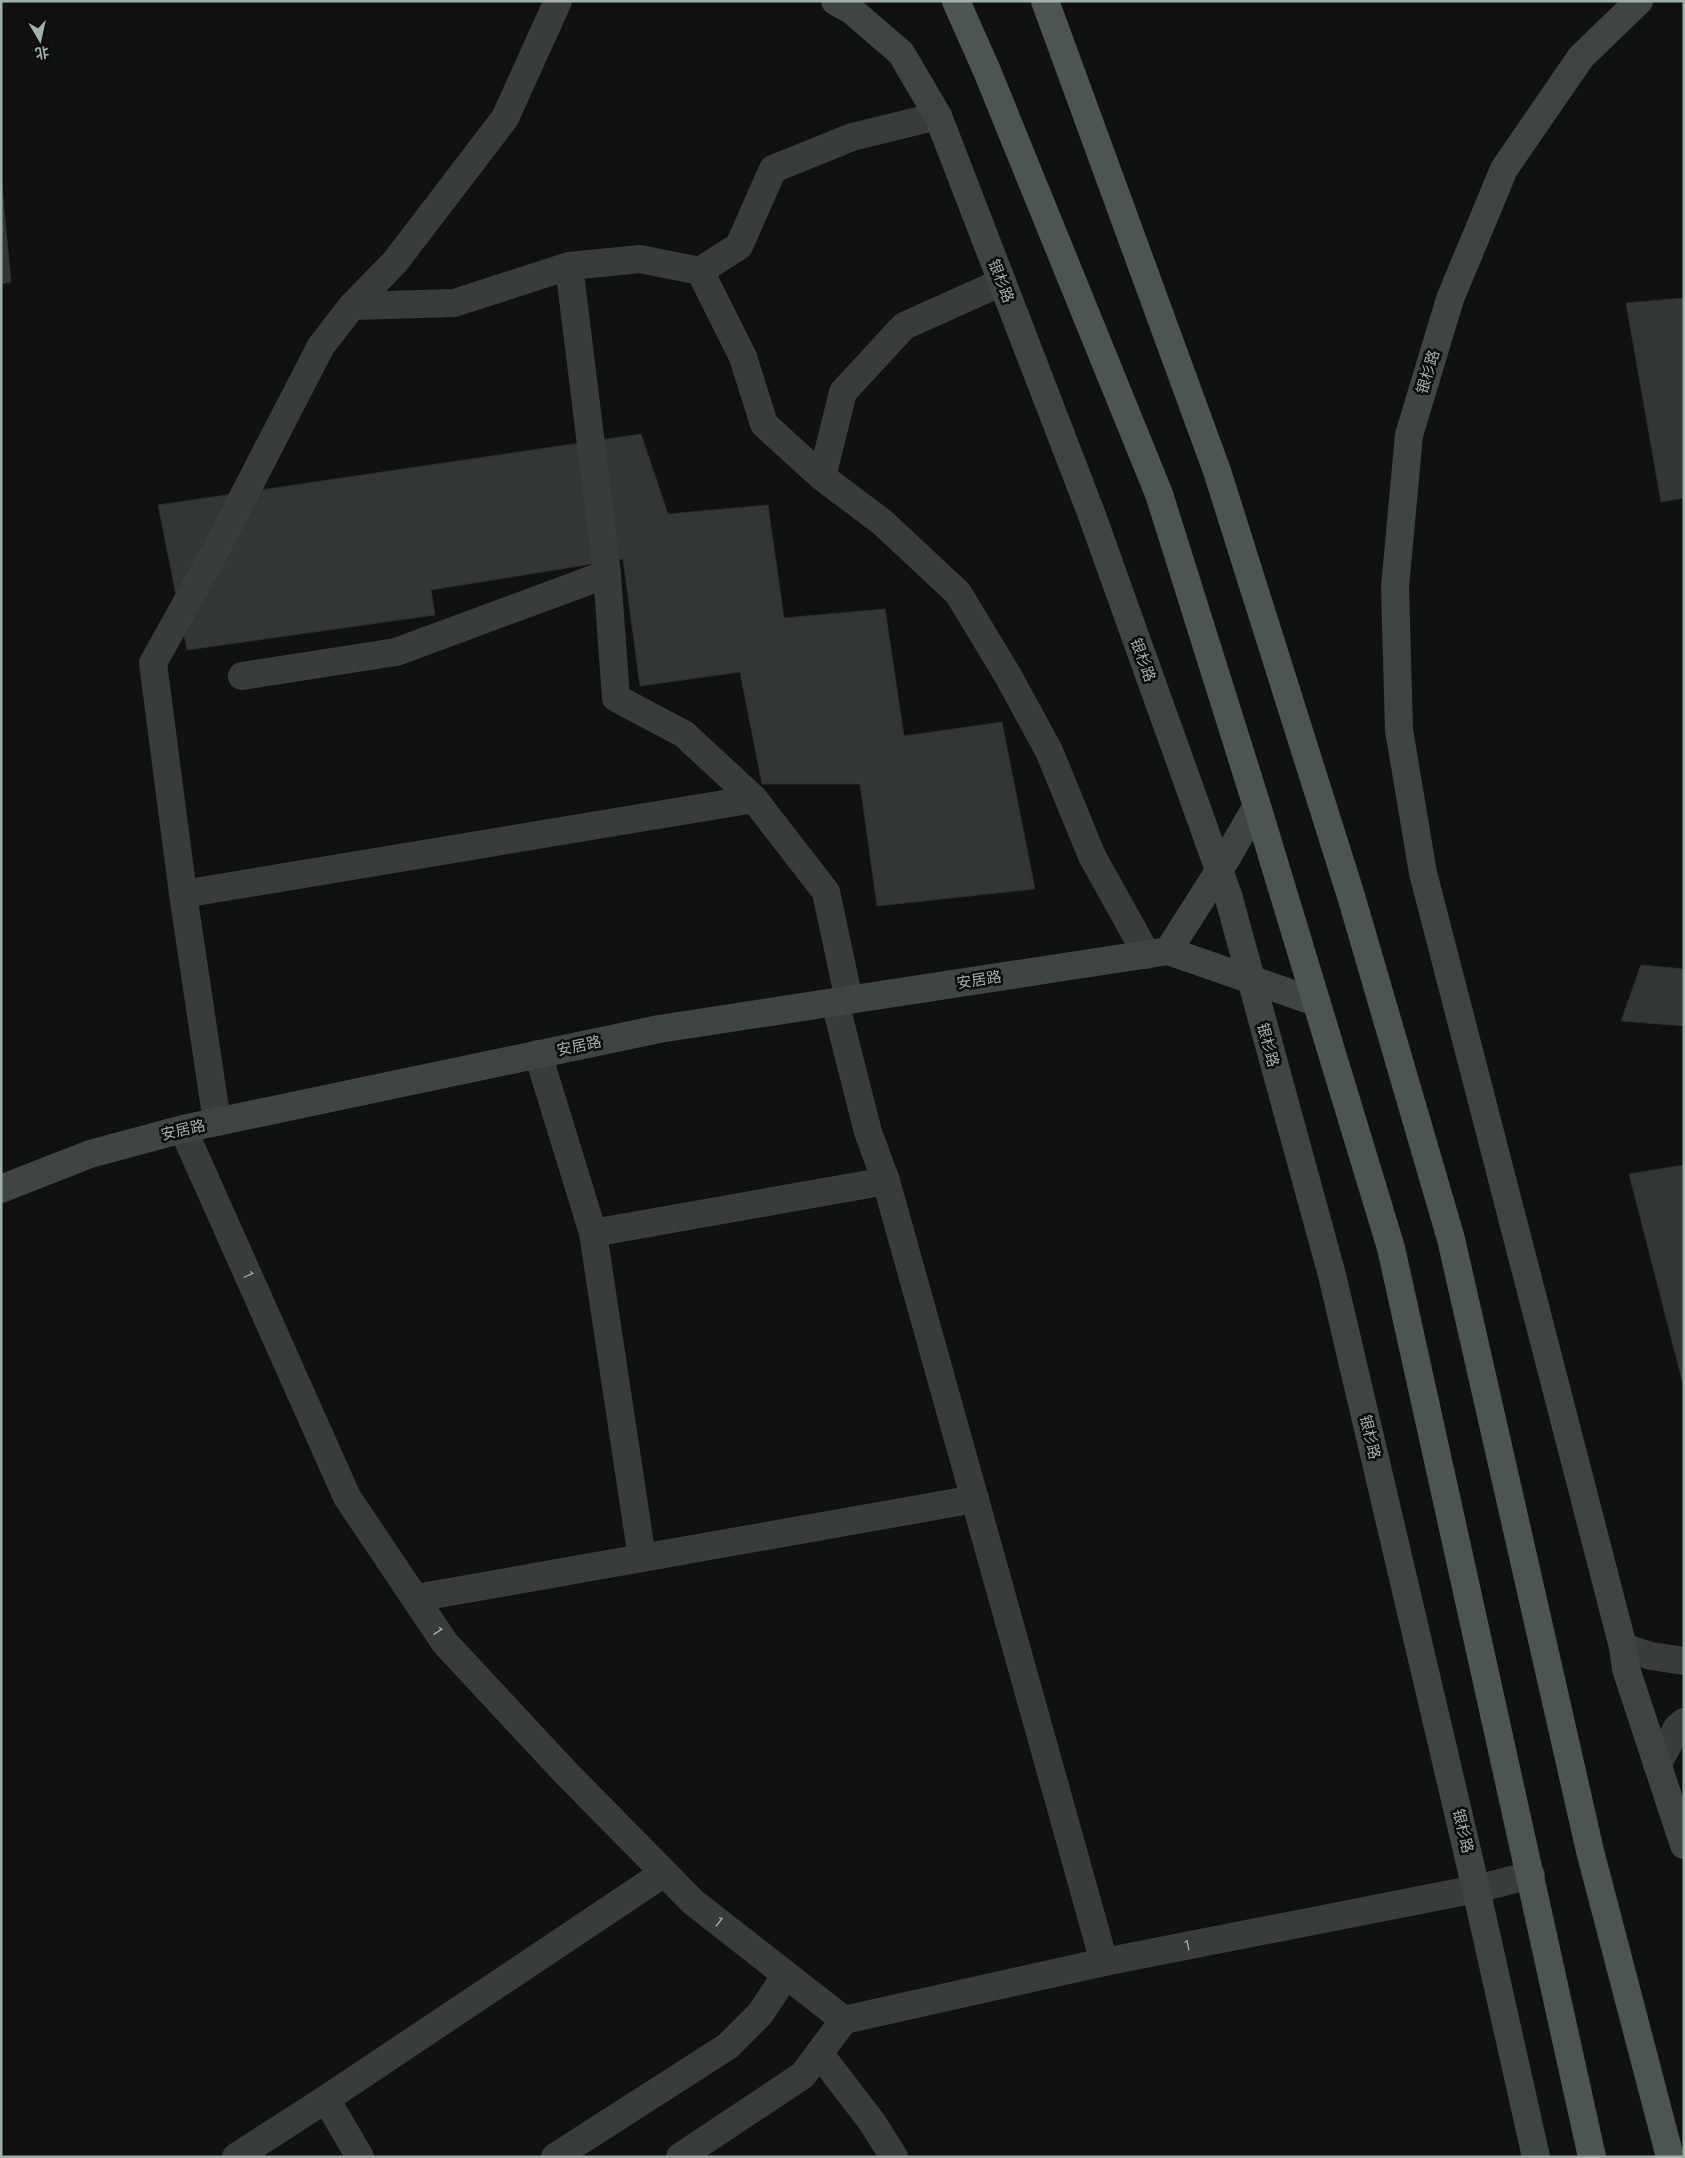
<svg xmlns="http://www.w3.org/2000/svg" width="1685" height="2158" font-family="'Roboto Condensed','Noto Sans SC',sans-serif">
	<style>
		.building { fill: #323634; stroke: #2a2d2c }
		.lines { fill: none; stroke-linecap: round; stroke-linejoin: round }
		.street { stroke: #383d3a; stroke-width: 28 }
		.secondary { stroke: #3f4642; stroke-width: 28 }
		.primary { stroke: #4d5550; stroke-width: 28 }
		.labels { text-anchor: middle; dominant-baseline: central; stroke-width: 5; stroke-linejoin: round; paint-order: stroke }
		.street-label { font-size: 15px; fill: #a2b1a7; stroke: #0b0c0c }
	</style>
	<rect width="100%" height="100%" fill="#101111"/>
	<path class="building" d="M 1,176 L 11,282 L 1,284 Z
		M 1684,298 L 1684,498 L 1661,502 L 1626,303 Z
		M 641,434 L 668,514 L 768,505 L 784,618 L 885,609 L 904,736 L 1002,722 L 1035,889 L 877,906 L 860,784 L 762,784 L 740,672 L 640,686 L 623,559 L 431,590 L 435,615 L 187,650 L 158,505 Z
		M 1641,965 L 1684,969 L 1684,1026 L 1621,1021 Z
		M 1684,1165 L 1684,1388 L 1629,1174 Z"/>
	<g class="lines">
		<g class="street">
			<path d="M 569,266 L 607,574 L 616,698 L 684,734 L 754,799 L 826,892 L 849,1000"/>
			<path d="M 700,271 L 739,246 L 773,169 L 852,137 L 938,116"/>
			<path d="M 1002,282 L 904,326 L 843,392 L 822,477 L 882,522 L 958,593 L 1007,674 L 1049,751 L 1092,856 L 1147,955"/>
			<path d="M 352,306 L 454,303 L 569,266 L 640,259 L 700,271 L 743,357 L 764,424 L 822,477"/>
			<path d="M 242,676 L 396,652 L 607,574"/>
			<path d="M 183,894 L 153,663 L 212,557 L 321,346 L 352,306 L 395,262 L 505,118 L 558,1"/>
			<path d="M 835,1002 L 868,1132 L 886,1181 L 1104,1962"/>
			<path d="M 538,1054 L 593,1233 L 642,1558"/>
			<path d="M 217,1122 L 183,894 L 754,799"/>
			<path id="s1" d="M 183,1129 L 347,1497 L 445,1643 L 566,1773 L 693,1902 L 844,2020"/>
			<path d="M 593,1233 L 886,1181"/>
			<path d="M 416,1598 L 975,1499"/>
			<path d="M 1623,1647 L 1651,1656 L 1684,1661"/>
			<path d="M 1657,1765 L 1677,1728 L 1684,1722"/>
			<path d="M 819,2053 L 872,2122 L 894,2157"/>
			<path d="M 326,2099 L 360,2157"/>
			<path d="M 236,2157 L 326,2099 L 664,1873"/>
			<path d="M 555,2157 L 728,2046 L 760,2014 L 786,1975"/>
			<path id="s2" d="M 680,2157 L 803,2075 L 844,2020 L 1104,1962 L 1476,1889 L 1531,1875"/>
		</g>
		<path class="secondary" d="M 835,1 L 851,10 L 901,53 L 938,116 L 1090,510 L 1228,895 L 1332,1275 L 1476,1889 L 1536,2157
			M 1639,1 L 1581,57 L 1504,169 L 1450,299 L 1409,435 L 1395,587 L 1399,730 L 1423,873 L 1623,1647 L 1626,1669 L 1684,1845
			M 1168,951 L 1219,871 L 1257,806
			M 1,1189 L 90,1154 L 183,1129 L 659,1029 L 1168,951 L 1316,1002"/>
		<path class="primary" d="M 956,1 L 987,71 L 1159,494 L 1257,806 L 1391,1248 L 1592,2157
			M 1045,1 L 1217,471 L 1351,896 L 1451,1239 L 1590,1851 L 1670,2157"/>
	</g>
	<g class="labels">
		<g class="street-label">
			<text transform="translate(1001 281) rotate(69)">银杉路</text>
			<text transform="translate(1428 372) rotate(-73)">银杉路</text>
			<text transform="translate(1143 660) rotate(70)">银杉路</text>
			<text transform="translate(979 980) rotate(-9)">安居路</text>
			<text transform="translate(1268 1045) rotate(75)">银杉路</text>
			<text transform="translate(579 1046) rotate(-12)">安居路</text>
			<text transform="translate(183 1130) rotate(-13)">安居路</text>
			<text stroke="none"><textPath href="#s1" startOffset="160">1</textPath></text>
			<text transform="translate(1370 1437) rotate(77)">银杉路</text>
			<text stroke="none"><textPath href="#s1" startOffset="565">1</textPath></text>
			<text transform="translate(1463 1831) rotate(77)">银杉路</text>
			<text stroke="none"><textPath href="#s1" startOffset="970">1</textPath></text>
			<text stroke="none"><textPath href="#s2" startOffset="568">1</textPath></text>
		</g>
	</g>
	<rect width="1685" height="2158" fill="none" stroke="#a2b1a7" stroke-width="5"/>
	<g transform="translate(40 40) rotate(171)" stroke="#0b0c0c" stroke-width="4" paint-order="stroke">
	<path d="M0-4L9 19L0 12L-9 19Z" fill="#a2b1a7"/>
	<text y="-8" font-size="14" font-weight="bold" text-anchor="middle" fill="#a2b1a7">北</text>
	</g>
</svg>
